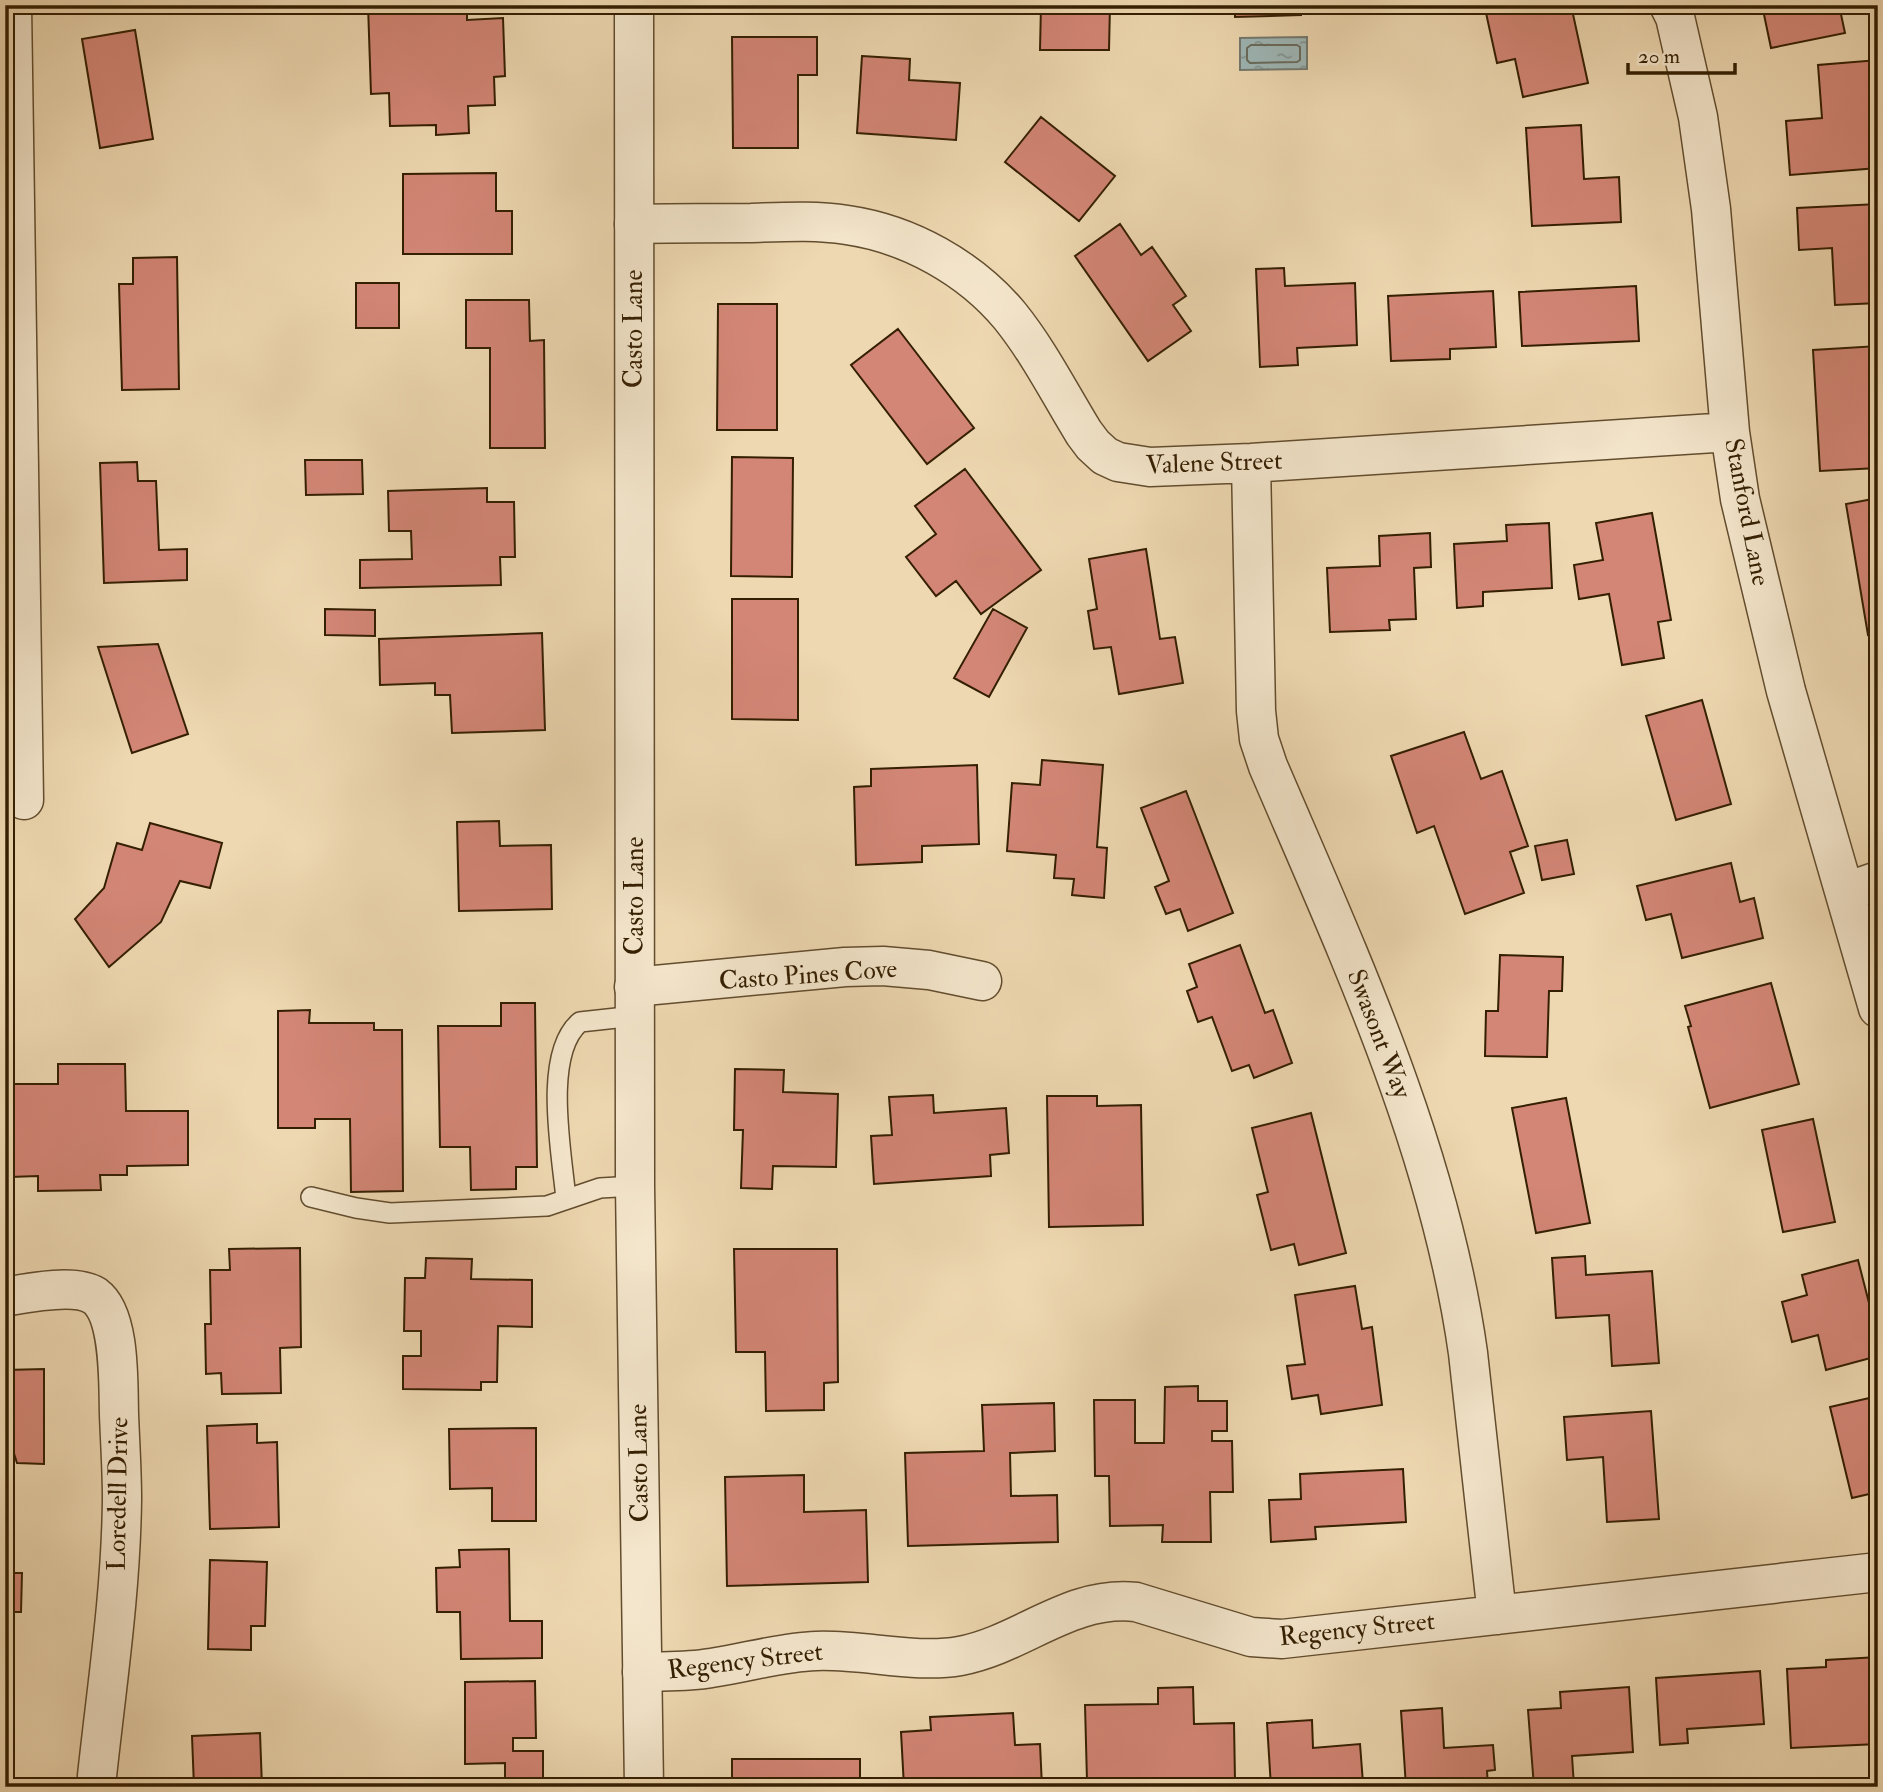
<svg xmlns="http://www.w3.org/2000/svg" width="1883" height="1792" font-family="'IM FELL Double Pica',serif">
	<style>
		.water { fill: url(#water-ripples); stroke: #747a6f; stroke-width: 2 }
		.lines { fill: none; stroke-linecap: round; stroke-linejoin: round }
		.shore { stroke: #696b5c; stroke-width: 2 }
		.building { fill: #d38676; stroke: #341f02; stroke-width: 2 }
		.service-casing { stroke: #624d2e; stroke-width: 22 }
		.minor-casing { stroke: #624d2e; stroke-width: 41 }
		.tertiary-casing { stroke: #624d2e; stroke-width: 41 }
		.service { stroke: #f4e6cc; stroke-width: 19 }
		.minor { stroke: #f4e6cc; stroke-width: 38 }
		.tertiary { stroke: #f4e6cc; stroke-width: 38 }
		.labels { text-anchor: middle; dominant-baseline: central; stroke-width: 5; stroke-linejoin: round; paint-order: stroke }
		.street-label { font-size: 26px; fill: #341f02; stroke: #f4e6cc }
	</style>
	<defs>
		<pattern id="water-ripples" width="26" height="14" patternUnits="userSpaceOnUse" patternTransform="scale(1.75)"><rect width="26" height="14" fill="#9eb7b7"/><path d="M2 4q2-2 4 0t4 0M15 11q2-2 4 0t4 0" fill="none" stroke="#829493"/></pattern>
	</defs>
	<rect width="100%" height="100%" fill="#eed8b1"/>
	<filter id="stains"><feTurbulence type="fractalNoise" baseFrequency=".00286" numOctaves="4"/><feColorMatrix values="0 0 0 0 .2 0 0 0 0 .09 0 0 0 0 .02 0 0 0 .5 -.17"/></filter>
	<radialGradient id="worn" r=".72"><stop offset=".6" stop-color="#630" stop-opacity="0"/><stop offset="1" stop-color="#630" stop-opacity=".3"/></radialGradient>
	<path class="water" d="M 1307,37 L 1307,69 L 1240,70 L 1240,38 Z"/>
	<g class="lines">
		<path class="shore" d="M 1251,45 L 1297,45 L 1300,47 L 1300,60 L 1297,62 L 1250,63 L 1247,60 L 1247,48 Z"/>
	</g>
	<path class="building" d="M 368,5 L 467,5 L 467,20 L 503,18 L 505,76 L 494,77 L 495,105 L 468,106 L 469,133 L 436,135 L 436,125 L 390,126 L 389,93 L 371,94 Z
		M 1041,5 L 1110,5 L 1109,50 L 1040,50 Z
		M 1235,5 L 1301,5 L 1301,15 L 1235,17 Z
		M 1522,5 L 1571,5 L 1588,83 L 1523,97 L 1515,59 L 1497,63 L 1486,13 Z
		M 1762,5 L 1839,5 L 1845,33 L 1771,48 Z
		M 135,30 L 153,139 L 100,148 L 82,39 Z
		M 732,37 L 817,37 L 817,75 L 798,75 L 798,148 L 733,148 Z
		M 862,56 L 910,59 L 909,80 L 960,83 L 956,140 L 857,133 Z
		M 1878,60 L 1878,168 L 1790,175 L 1786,121 L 1822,118 L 1818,65 Z
		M 1041,117 L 1115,176 L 1079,221 L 1005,162 Z
		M 1581,125 L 1584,179 L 1619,177 L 1621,222 L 1532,226 L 1526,128 Z
		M 496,173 L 496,211 L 512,211 L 512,254 L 403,254 L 403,174 Z
		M 1878,204 L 1878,303 L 1835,305 L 1832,248 L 1799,250 L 1797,208 Z
		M 1120,224 L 1141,255 L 1152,247 L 1186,296 L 1173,305 L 1191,331 L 1148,361 L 1075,256 Z
		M 177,257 L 179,389 L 122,390 L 119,284 L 133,284 L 133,258 Z
		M 1284,268 L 1285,286 L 1355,283 L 1357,345 L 1297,348 L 1298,365 L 1260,367 L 1256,269 Z
		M 356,283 L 399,283 L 399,328 L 356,328 Z
		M 1636,286 L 1639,341 L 1522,346 L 1519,292 Z
		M 1493,291 L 1496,347 L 1450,349 L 1450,359 L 1391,361 L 1388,296 Z
		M 466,300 L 529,300 L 530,341 L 544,340 L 545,448 L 490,448 L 490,348 L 466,348 Z
		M 718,304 L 777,304 L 777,430 L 717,430 Z
		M 898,329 L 974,428 L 927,464 L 851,365 Z
		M 1878,346 L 1878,468 L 1820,471 L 1813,350 Z
		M 732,457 L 793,458 L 792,577 L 731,576 Z
		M 305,460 L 362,460 L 363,494 L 306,495 Z
		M 137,462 L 138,481 L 156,481 L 159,550 L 187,549 L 187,580 L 104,583 L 100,463 Z
		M 965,469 L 1041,570 L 981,614 L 956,581 L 936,596 L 906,557 L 936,534 L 915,506 Z
		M 487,488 L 487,502 L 514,502 L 515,557 L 500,557 L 501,585 L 360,588 L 360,560 L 412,559 L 411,531 L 389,531 L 388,491 Z
		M 1878,498 L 1878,633 L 1868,635 L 1846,504 Z
		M 1652,513 L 1671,620 L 1658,622 L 1664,658 L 1622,665 L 1609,594 L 1579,599 L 1574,565 L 1603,560 L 1596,523 Z
		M 1549,523 L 1552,588 L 1483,592 L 1483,606 L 1457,608 L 1454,544 L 1507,541 L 1506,525 Z
		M 1430,533 L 1431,567 L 1414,568 L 1416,619 L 1389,620 L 1390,630 L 1330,632 L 1327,568 L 1380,566 L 1379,536 Z
		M 1146,549 L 1160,639 L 1175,637 L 1183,683 L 1119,694 L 1111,647 L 1094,649 L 1088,611 L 1097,609 L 1089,559 Z
		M 732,599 L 798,599 L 798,720 L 732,719 Z
		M 325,609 L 375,610 L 375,636 L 325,635 Z
		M 993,609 L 1027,628 L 989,697 L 954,678 Z
		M 542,633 L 545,730 L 452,733 L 450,695 L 435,695 L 435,683 L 380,685 L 379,639 Z
		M 158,644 L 188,734 L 132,753 L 98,647 Z
		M 1702,700 L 1731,804 L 1676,820 L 1646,716 Z
		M 1464,732 L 1481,779 L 1502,771 L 1528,846 L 1510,852 L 1524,893 L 1465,914 L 1434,826 L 1417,833 L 1391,756 Z
		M 1042,760 L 1103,765 L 1097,847 L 1107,848 L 1104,898 L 1072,895 L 1074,879 L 1054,878 L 1056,855 L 1007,851 L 1012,783 L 1040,785 Z
		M 977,765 L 979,844 L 922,846 L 922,862 L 856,865 L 854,787 L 871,786 L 871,769 Z
		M 1186,791 L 1233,913 L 1188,931 L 1180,909 L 1166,914 L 1155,887 L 1169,881 L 1141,808 Z
		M 499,821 L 500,846 L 551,845 L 552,909 L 459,911 L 457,822 Z
		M 150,823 L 222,843 L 210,888 L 180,881 L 161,922 L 109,967 L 75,919 L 104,888 L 117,843 L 142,850 Z
		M 1567,840 L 1574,874 L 1542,880 L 1535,846 Z
		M 1731,863 L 1740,902 L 1754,898 L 1763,938 L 1682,958 L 1671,914 L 1646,920 L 1637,886 Z
		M 1240,945 L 1265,1013 L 1273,1010 L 1292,1063 L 1254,1078 L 1249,1065 L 1232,1071 L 1212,1017 L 1198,1022 L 1187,991 L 1197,987 L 1189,964 Z
		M 1500,955 L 1563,957 L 1562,991 L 1549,991 L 1547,1057 L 1485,1056 L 1486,1011 L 1498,1011 Z
		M 1771,983 L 1799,1084 L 1710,1108 L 1688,1027 L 1691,1026 L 1685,1006 Z
		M 501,1003 L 535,1003 L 537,1167 L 516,1167 L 516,1189 L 471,1190 L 470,1147 L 440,1147 L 438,1026 L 501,1026 Z
		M 310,1010 L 309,1023 L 374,1023 L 374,1030 L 402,1030 L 403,1191 L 351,1192 L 350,1119 L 315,1119 L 315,1128 L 278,1128 L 278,1011 Z
		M 58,1064 L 125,1064 L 126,1111 L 188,1111 L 188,1165 L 127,1166 L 127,1175 L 100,1175 L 101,1190 L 38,1191 L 38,1176 L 10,1177 L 9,1084 L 58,1084 Z
		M 735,1069 L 784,1070 L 783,1092 L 838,1094 L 836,1167 L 773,1166 L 772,1189 L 741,1188 L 743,1130 L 734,1130 Z
		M 933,1095 L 934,1113 L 1006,1108 L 1009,1153 L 990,1155 L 991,1176 L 874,1184 L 871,1136 L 892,1135 L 889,1097 Z
		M 1047,1096 L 1097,1096 L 1097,1106 L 1141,1105 L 1143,1225 L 1049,1227 Z
		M 1566,1098 L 1590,1223 L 1536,1233 L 1512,1108 Z
		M 1311,1113 L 1346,1253 L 1299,1265 L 1294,1244 L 1271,1250 L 1257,1195 L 1268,1192 L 1252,1128 Z
		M 1813,1119 L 1835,1222 L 1783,1232 L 1762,1130 Z
		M 300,1248 L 301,1347 L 280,1348 L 281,1393 L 222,1394 L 221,1373 L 206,1374 L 205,1324 L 211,1324 L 210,1270 L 230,1270 L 229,1249 Z
		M 734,1249 L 837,1249 L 838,1382 L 824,1383 L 824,1410 L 766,1411 L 765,1352 L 736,1352 Z
		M 1585,1256 L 1586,1275 L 1652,1271 L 1659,1363 L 1612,1366 L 1609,1315 L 1556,1318 L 1552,1258 Z
		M 426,1258 L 472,1259 L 471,1279 L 532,1280 L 532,1327 L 498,1326 L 497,1382 L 481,1382 L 481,1390 L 403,1389 L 403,1356 L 421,1356 L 421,1331 L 404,1331 L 405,1278 L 425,1278 Z
		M 1858,1260 L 1878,1338 L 1878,1356 L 1826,1370 L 1818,1335 L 1792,1342 L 1782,1302 L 1807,1295 L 1802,1275 Z
		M 1355,1286 L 1362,1329 L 1372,1327 L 1382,1405 L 1321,1414 L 1318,1395 L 1292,1399 L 1287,1366 L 1305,1364 L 1295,1295 Z
		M 44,1369 L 44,1464 L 17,1463 L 12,1447 L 5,1448 L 5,1370 Z
		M 1198,1386 L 1198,1401 L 1227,1401 L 1227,1431 L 1212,1431 L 1212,1441 L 1232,1441 L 1233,1492 L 1210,1492 L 1211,1542 L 1162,1542 L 1163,1525 L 1110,1526 L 1109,1476 L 1095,1476 L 1094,1400 L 1135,1400 L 1135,1443 L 1164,1443 L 1165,1387 Z
		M 1878,1396 L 1878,1492 L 1852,1498 L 1830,1407 Z
		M 1054,1403 L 1055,1451 L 1010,1453 L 1011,1496 L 1057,1495 L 1058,1542 L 908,1546 L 905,1453 L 984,1451 L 982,1405 Z
		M 1651,1411 L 1659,1519 L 1607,1522 L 1603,1457 L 1567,1460 L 1564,1417 Z
		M 257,1424 L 257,1443 L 277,1442 L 279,1527 L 210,1529 L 207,1426 Z
		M 536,1428 L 536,1521 L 492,1521 L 492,1488 L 450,1489 L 449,1429 Z
		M 1403,1469 L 1406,1522 L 1315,1527 L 1316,1539 L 1271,1542 L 1269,1500 L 1301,1499 L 1300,1474 Z
		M 804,1475 L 804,1512 L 866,1510 L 868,1582 L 727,1586 L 725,1477 Z
		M 509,1549 L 510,1621 L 542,1621 L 542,1658 L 461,1659 L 460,1612 L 437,1612 L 436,1568 L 460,1567 L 459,1550 Z
		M 210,1560 L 267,1562 L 265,1626 L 251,1626 L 251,1650 L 208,1649 Z
		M 5,1573 L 22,1573 L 21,1612 L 5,1612 Z
		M 1878,1657 L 1878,1744 L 1791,1748 L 1787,1669 L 1826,1667 L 1826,1660 Z
		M 1760,1671 L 1764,1724 L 1687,1729 L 1688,1743 L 1660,1745 L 1656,1678 Z
		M 535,1681 L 536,1738 L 513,1738 L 513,1751 L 543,1751 L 543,1787 L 505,1787 L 505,1763 L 465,1764 L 465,1682 Z
		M 5,1683 L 7,1683 L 7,1747 L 5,1747 Z
		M 1193,1687 L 1194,1724 L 1234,1723 L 1235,1781 L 1195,1782 L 1195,1787 L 1158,1787 L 1158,1780 L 1087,1781 L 1085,1705 L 1158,1704 L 1158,1688 Z
		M 1629,1687 L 1633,1752 L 1572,1756 L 1574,1786 L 1534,1787 L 1528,1710 L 1561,1708 L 1560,1692 Z
		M 1442,1708 L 1444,1748 L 1493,1745 L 1495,1770 L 1487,1771 L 1488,1787 L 1406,1787 L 1401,1711 Z
		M 1013,1713 L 1015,1745 L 1040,1744 L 1042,1787 L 904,1787 L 901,1732 L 931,1730 L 930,1717 Z
		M 1312,1720 L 1313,1748 L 1360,1744 L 1363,1783 L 1351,1784 L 1352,1787 L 1271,1787 L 1267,1723 Z
		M 260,1733 L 262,1787 L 194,1787 L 192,1736 Z
		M 732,1759 L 860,1759 L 860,1787 L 732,1787 Z"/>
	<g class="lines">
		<g class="service-casing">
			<path id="service" d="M 311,1197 L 356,1208 L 390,1213 L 547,1206 L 600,1188 L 635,1186
				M 566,1199 C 562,1154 542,1054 580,1022 L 635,1016"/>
		</g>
		<g class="minor-casing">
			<path id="minor" d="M 12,5 L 24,800
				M 1669,5 L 1675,17 L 1698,117 L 1711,209 L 1730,432 L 1740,499 L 1786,691 L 1878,1008
				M 634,224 C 673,223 712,223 751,223 C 783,222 815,220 847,225 C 909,234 970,268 1010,316 C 1039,352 1060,394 1084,433 L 1093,445 L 1105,456 L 1118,462 L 1150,467 L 1251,463 L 1730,432
				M 1251,463 L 1256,711 L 1259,739 L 1268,766 C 1349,955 1439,1147 1468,1353 L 1497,1615
				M 1846,892 L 1878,881
				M 634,987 L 845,967 L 883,966 L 929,970 L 982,981
				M 5,1297 C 27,1293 75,1283 95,1296 C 121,1315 118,1384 119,1414 C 120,1442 122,1471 122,1499 C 121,1592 107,1684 97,1776 L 97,1787
				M 642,1672 C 665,1671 688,1672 711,1668 C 746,1663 781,1652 816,1651 C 863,1649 915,1664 960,1656 C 1023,1644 1069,1595 1136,1602 L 1251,1637 L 1282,1639 L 1878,1572"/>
		</g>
		<g class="tertiary-casing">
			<path id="tertiary" d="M 634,5 L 635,1186 L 644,1787"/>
		</g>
		<use href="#service" class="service"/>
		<use href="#minor" class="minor"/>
		<use href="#tertiary" class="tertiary"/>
	</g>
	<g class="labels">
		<g class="street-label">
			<text transform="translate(634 329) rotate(-90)">Casto Lane</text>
			<text transform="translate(1214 463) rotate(-2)">Valene Street</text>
			<text transform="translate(1747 512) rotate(79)">Stanford Lane</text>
			<text transform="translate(635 896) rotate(-90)">Casto Lane</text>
			<text transform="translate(808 975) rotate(-4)">Casto Pines Cove</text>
			<text transform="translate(1379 1034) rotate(69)">Swasont Way</text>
			<text transform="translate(639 1463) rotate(-91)">Casto Lane</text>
			<text transform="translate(118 1494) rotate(-89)">Loredell Drive</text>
			<text transform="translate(1357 1629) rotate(-6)">Regency Street</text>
			<text transform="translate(745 1661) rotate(-7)">Regency Street</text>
		</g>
	</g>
	<rect width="1883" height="1792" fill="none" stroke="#eed8b1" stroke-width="28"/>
	<rect x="7" y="7" width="1869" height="1778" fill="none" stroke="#341f02" stroke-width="3.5"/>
	<rect x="14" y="14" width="1855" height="1764" fill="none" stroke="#341f02" stroke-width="2"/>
	<path d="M1628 63v10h107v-10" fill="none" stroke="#341f02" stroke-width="3.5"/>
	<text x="1638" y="63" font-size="21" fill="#341f02" stroke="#f4e6cc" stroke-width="5" paint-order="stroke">20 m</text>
	<rect width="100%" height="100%" filter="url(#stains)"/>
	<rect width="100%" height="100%" fill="url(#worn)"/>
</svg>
